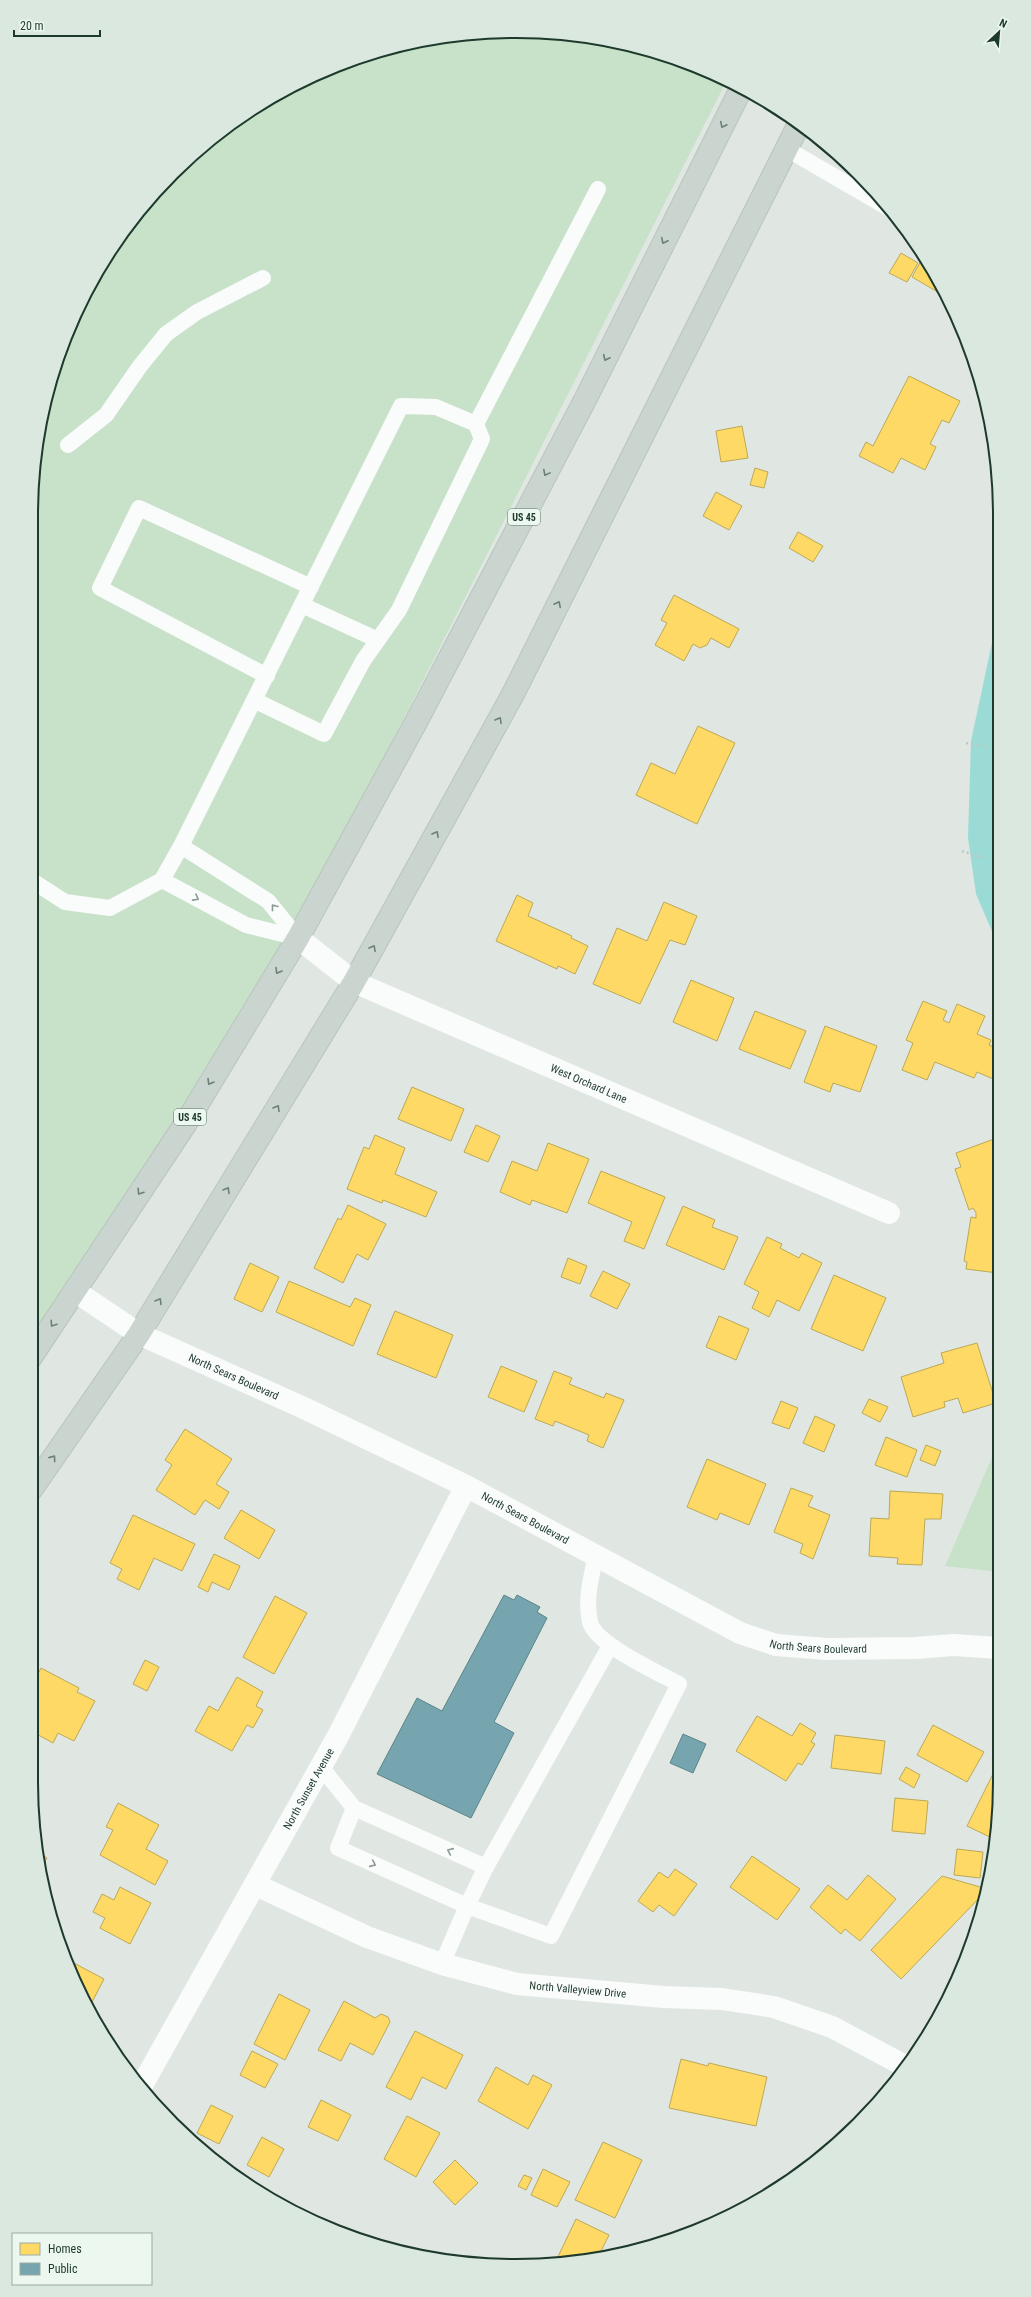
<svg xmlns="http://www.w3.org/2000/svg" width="1031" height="2297" font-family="'Roboto Condensed',sans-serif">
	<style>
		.green { fill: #c7e2c9 }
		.water { fill: #9bdbd6 }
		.homes { fill: #ffd966; stroke: #bba955 }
		.public { fill: #76a5af; stroke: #5b8588 }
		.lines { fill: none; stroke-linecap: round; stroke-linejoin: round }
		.primary-casing { stroke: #bac4bf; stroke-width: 24 }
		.path { stroke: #bdc8c2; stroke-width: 2.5; stroke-dasharray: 2 3; stroke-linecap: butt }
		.lane { stroke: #fafbfb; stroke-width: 16 }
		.street { stroke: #fafbfb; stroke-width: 22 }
		.primary { stroke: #cbd5d0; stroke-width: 22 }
		.oneway { stroke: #6b8076 }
		.oneway2 { stroke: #8c9a94 }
		.labels { text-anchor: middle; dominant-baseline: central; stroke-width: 4; stroke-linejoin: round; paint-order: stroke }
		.shield { fill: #ecf7ef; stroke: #5b7366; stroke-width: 1 }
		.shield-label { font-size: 10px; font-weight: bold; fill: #1d3a2c }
		.street-label { font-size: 11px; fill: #1d3a2c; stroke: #ecf7ef }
		.rim { fill: none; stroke: #1d3a2c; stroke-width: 2 }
	</style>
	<rect width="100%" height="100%" fill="#e0e6e2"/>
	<path class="green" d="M 515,31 L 610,40 L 701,68 L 726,82 L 280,963 L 31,1356 L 31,515 L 40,421 L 68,330 L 113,247 L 173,173 L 246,113 L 330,68 L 421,40 Z
		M 999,1441 L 999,1572 L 945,1566 Z"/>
	<path class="water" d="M 996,624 L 997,943 L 976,894 L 968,838 L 971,741 Z"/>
	<path class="homes" d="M 901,253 L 918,263 L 907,282 L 889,273 Z
		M 922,259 L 943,295 L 912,277 Z
		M 909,376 L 960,401 L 949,423 L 942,420 L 930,444 L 936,447 L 925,470 L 901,458 L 893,473 L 859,456 L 866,442 L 873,446 Z
		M 742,426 L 748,458 L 721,462 L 716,431 Z
		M 755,468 L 768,472 L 764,488 L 750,485 Z
		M 716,492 L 742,506 L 729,530 L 703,516 Z
		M 798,532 L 823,546 L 813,562 L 789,548 Z
		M 674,595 L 739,629 L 729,648 L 711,638 L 707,645 L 700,648 L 693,644 L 684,661 L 655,645 L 667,623 L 661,620 Z
		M 698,726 L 735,743 L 697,824 L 636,795 L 651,763 L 675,774 Z
		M 517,895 L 533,903 L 528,916 L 572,936 L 571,938 L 588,946 L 575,974 L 558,966 L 557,969 L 496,941 Z
		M 664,902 L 697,916 L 685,945 L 670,940 L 640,1004 L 593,984 L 617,928 L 647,941 Z
		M 691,980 L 734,998 L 717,1041 L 673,1022 Z
		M 923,1001 L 947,1011 L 943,1020 L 949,1023 L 957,1004 L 985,1016 L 977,1034 L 991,1040 L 989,1045 L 998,1049 L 998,1081 L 977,1072 L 974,1078 L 935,1062 L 927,1080 L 902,1070 L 913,1043 L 906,1040 Z
		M 755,1011 L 806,1031 L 790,1069 L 739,1049 Z
		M 825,1026 L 877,1046 L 860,1092 L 833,1083 L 830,1092 L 804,1082 Z
		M 412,1087 L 464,1109 L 451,1141 L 398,1119 Z
		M 476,1125 L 500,1136 L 488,1162 L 464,1152 Z
		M 375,1135 L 405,1148 L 395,1174 L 437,1192 L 426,1217 L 383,1200 L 382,1203 L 347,1189 L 364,1147 L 369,1149 Z
		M 994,1139 L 998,1151 L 998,1273 L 966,1269 L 967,1262 L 964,1261 L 971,1217 L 976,1218 L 976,1213 L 973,1208 L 969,1210 L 955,1169 L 961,1167 L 956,1153 Z
		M 548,1143 L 589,1159 L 567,1213 L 532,1200 L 530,1205 L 500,1192 L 512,1161 L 537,1171 Z
		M 601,1171 L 665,1197 L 644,1249 L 624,1241 L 632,1222 L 588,1203 Z
		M 348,1205 L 386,1224 L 368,1260 L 357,1254 L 343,1283 L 314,1268 L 338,1218 L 341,1220 Z
		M 683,1206 L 715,1220 L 712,1227 L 738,1237 L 724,1270 L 666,1245 Z
		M 767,1237 L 782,1244 L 780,1248 L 799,1258 L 802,1253 L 822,1263 L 799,1311 L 777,1300 L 769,1317 L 752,1308 L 759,1292 L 744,1284 Z
		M 568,1258 L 587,1266 L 580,1284 L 561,1277 Z
		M 250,1263 L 279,1277 L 262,1312 L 234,1299 Z
		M 603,1271 L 630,1284 L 617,1309 L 590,1296 Z
		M 834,1275 L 886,1298 L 863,1351 L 811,1329 Z
		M 289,1281 L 350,1307 L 355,1298 L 371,1305 L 353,1346 L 276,1312 Z
		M 395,1311 L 453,1335 L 436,1378 L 377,1354 Z
		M 719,1316 L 749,1329 L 736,1360 L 706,1347 Z
		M 977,1343 L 996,1403 L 963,1413 L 958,1398 L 944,1402 L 945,1407 L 913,1417 L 901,1377 L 944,1363 L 941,1353 Z
		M 501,1366 L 537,1381 L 524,1412 L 488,1397 Z
		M 554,1371 L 572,1378 L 569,1384 L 604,1398 L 606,1393 L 624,1400 L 603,1448 L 587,1441 L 589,1435 L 555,1421 L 553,1426 L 535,1419 Z
		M 869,1399 L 888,1407 L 880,1422 L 862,1413 Z
		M 781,1401 L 798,1408 L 789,1429 L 772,1423 Z
		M 815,1416 L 835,1425 L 824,1452 L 803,1443 Z
		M 185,1429 L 232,1459 L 216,1484 L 229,1492 L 219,1509 L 205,1500 L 195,1515 L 156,1490 L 172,1465 L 165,1460 Z
		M 886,1437 L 917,1450 L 907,1477 L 875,1465 Z
		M 926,1445 L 941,1451 L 935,1466 L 920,1460 Z
		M 707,1459 L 766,1484 L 749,1525 L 720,1513 L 717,1520 L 687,1507 Z
		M 791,1488 L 813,1496 L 808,1506 L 830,1515 L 813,1559 L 800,1553 L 803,1544 L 774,1532 Z
		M 890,1491 L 943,1494 L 941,1519 L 925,1519 L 922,1565 L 897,1564 L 898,1558 L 869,1556 L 871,1518 L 889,1519 Z
		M 241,1510 L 275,1530 L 259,1559 L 224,1538 Z
		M 133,1515 L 195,1544 L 182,1571 L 154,1558 L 139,1590 L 117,1579 L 122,1569 L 110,1563 Z
		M 214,1554 L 240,1566 L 229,1590 L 212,1582 L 208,1592 L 198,1587 Z
		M 275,1596 L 307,1613 L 274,1674 L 243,1657 Z
		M 145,1660 L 159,1667 L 147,1691 L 133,1684 Z
		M 41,1668 L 79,1688 L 77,1692 L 95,1701 L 74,1741 L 58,1733 L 53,1743 L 31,1731 L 31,1681 L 34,1682 Z
		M 237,1677 L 263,1692 L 256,1706 L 263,1710 L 253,1728 L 247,1725 L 232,1751 L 195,1731 L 209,1706 L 218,1711 Z
		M 757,1716 L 792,1736 L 800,1723 L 816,1733 L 811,1742 L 815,1744 L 802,1765 L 798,1763 L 786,1781 L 736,1751 Z
		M 933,1725 L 984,1752 L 967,1782 L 917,1755 Z
		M 835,1735 L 885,1741 L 881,1774 L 831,1768 Z
		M 1000,1760 L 1000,1782 L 994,1839 L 967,1826 Z
		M 906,1767 L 920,1775 L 914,1788 L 899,1779 Z
		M 895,1798 L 928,1801 L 925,1834 L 892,1831 Z
		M 118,1803 L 159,1825 L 146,1849 L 168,1861 L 155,1885 L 100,1855 L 113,1830 L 106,1827 Z
		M 957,1849 L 983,1852 L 980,1878 L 954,1875 Z
		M 38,1852 L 47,1858 L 41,1868 L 39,1867 Z
		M 752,1856 L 800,1889 L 777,1920 L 730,1887 Z
		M 675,1869 L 697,1884 L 674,1916 L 659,1905 L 653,1912 L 638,1901 L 659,1872 L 668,1878 Z
		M 868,1875 L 896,1899 L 860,1941 L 845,1929 L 841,1934 L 810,1907 L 828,1885 L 847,1900 Z
		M 942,1876 L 987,1889 L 986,1891 L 901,1979 L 871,1950 Z
		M 120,1887 L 151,1903 L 130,1944 L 100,1928 L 105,1918 L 93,1912 L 102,1894 L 114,1900 Z
		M 45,1892 L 51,1896 L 47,1903 Z
		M 70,1961 L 104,1979 L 89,2008 L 69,1964 Z
		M 279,1994 L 310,2010 L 285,2060 L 254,2044 Z
		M 344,2001 L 375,2018 L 381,2014 L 388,2017 L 390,2022 L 373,2055 L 350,2043 L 341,2061 L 318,2050 Z
		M 415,2031 L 463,2055 L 446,2089 L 422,2077 L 411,2100 L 386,2087 Z
		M 252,2051 L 278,2064 L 265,2088 L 240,2075 Z
		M 681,2059 L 708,2066 L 709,2063 L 767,2077 L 756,2126 L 669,2108 Z
		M 496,2067 L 528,2085 L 533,2075 L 552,2085 L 528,2129 L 478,2101 Z
		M 321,2100 L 351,2115 L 338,2141 L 308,2127 Z
		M 211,2105 L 233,2116 L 219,2144 L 197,2133 Z
		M 407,2116 L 440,2133 L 416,2177 L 384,2159 Z
		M 262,2137 L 284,2149 L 269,2177 L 247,2165 Z
		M 603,2142 L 642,2160 L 615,2218 L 575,2200 Z
		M 455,2160 L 478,2183 L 455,2205 L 433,2182 Z
		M 543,2169 L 570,2182 L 557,2207 L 531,2195 Z
		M 524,2175 L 532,2178 L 526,2190 L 518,2186 Z
		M 576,2219 L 609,2235 L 598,2257 L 579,2262 L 555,2263 Z"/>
	<path class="public" d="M 504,1595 L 514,1600 L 517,1595 L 540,1607 L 537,1612 L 547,1618 L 494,1722 L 514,1733 L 471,1818 L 377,1774 L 417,1698 L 442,1711 Z
		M 683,1734 L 706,1744 L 693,1773 L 670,1763 Z"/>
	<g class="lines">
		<g class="primary-casing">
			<path id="primary" d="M 31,1357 L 186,1123 L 298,938 L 415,724 L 585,400 L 740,91
				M 31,1490 L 139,1334 L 354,982 L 512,696 L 799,124"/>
		</g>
		<path class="path" d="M 966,743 L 987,747
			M 962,851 L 983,858"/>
		<path class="lane" d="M 787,149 L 885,206
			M 68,445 L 106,415 L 140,366 L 166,334 L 197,312 L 263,278
			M 302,605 L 378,640
			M 267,676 L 100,588 L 139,508 L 311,587
			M 254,700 L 324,734 L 363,661 L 399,610 L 482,439 L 476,424
			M 181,846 L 268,901 L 298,938
			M 31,880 L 65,902 L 110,908 L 162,880 L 181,846 L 401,406 L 436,407 L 476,424 L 598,189
			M 162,880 L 246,925 L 298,938
			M 596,1555 C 591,1578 585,1599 590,1622 C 595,1644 659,1673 679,1684 L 551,1936 L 467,1906 L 486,1867 L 610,1646
			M 321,1767 L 354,1808 L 338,1848 L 467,1906 L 442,1964
			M 354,1808 L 486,1867"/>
		<g class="street">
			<path id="s1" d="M 298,938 L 354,982 L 889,1213"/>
			<path id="s2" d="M 75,1291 L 139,1334 L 304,1408 L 466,1486 L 740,1633 L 776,1645 L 827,1649 L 915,1648 L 953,1645 L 1000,1648"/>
			<path id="s3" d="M 256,1885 L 367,1937 L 442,1964 L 517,1984 L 664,1997 L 722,1999 L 774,2007 L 832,2027 L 905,2066"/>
			<path id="s4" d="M 141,2087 L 338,1736 L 466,1486"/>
		</g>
		<use href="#primary" class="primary"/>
	</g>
	<defs><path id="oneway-chevron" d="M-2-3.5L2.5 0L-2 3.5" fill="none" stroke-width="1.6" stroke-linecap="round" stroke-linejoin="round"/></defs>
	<g class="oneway">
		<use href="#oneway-chevron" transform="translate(723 125) rotate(117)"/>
		<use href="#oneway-chevron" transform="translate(664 241) rotate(117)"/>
		<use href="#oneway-chevron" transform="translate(606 358) rotate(116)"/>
		<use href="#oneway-chevron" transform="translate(546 473) rotate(118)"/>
		<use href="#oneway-chevron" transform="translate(558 604) rotate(-63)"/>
		<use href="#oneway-chevron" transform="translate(499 720) rotate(-61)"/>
		<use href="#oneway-chevron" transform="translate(436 834) rotate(-61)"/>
		<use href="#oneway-chevron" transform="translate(373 948) rotate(-61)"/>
		<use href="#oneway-chevron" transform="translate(278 971) rotate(121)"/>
		<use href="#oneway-chevron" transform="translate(210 1082) rotate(121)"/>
		<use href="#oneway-chevron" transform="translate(277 1108) rotate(-59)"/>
		<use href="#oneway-chevron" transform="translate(227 1190) rotate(-59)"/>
		<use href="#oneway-chevron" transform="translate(140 1192) rotate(123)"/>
		<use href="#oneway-chevron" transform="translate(159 1301) rotate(-59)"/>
		<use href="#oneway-chevron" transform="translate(53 1324) rotate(124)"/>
		<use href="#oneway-chevron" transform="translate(53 1458) rotate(-55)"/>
	</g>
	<g class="oneway2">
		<use href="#oneway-chevron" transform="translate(196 898) rotate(28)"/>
		<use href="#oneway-chevron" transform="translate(274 907) rotate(-128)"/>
		<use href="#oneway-chevron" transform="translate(450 1851) rotate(-156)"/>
		<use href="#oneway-chevron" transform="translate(373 1864) rotate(24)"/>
	</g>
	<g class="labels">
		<g class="shield">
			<rect x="508" y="509" width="32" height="16" rx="3"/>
			<rect x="174" y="1109" width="32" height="16" rx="3"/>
		</g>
		<g class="shield-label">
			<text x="524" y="517">US 45</text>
			<text x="190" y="1117">US 45</text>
		</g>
		<g class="street-label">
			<text stroke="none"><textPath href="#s1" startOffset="327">West Orchard Lane</textPath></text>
			<text stroke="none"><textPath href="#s2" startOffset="181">North Sears Boulevard</textPath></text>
			<text stroke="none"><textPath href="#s2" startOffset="505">North Sears Boulevard</textPath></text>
			<text stroke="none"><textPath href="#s2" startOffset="829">North Sears Boulevard</textPath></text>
			<text stroke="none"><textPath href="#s4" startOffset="342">North Sunset Avenue</textPath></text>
			<text stroke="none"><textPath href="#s3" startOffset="341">North Valleyview Drive</textPath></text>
		</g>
	</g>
	<path d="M0 0H1031V2297H0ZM515 38H516A477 477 0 0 1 993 515V1782A477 477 0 0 1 516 2259H515A477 477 0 0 1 38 1782V515A477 477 0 0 1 515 38Z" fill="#dbe8df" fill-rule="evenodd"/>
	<path class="rim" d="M515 38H516A477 477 0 0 1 993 515V1782A477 477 0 0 1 516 2259H515A477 477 0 0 1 38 1782V515A477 477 0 0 1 515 38Z"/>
	<rect x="12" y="2233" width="140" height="52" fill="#ecf7ef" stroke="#99aba1"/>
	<rect x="20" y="2243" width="20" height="12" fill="#ffd966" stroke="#99aba1"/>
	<text x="48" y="2253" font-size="12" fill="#1d3a2c">Homes</text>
	<rect x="20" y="2263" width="20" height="12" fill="#76a5af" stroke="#99aba1"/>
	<text x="48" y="2273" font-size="12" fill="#1d3a2c">Public</text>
	<g transform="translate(999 32) rotate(26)" stroke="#ecf7ef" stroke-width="3" paint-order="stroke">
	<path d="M0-3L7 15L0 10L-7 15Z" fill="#1d3a2c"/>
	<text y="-6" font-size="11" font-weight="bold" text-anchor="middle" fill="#1d3a2c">N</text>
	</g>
	<path d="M14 30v6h86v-6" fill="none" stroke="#1d3a2c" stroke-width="2"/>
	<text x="20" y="30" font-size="12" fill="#1d3a2c" stroke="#ecf7ef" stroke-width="3" paint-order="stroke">20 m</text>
</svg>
